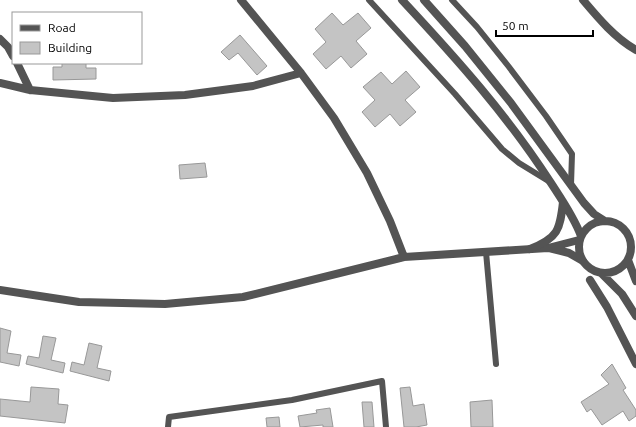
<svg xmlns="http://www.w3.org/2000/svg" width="636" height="427" font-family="Ubuntu,sans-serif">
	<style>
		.building { fill: #c4c4c4; stroke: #989898 }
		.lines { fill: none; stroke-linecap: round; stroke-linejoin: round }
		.service { stroke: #545454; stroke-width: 6 }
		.minor { stroke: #545454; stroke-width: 8 }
		.tertiary { stroke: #545454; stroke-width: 8 }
	</style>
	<rect width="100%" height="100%" fill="#fff"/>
	<path class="building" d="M 332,13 L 343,25 L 358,13 L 371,28 L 356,41 L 367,54 L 351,68 L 341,56 L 326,69 L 313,54 L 326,42 L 315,29 Z
		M 240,35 L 267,66 L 257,75 L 238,53 L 229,60 L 221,52 Z
		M 62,63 L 86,63 L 86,68 L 96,68 L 96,79 L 53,80 L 53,67 L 62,67 Z
		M 406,71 L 420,87 L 405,100 L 416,112 L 400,126 L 390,114 L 375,127 L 362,112 L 375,100 L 363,87 L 381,72 L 392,84 Z
		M 205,163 L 207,177 L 180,179 L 179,165 Z
		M 0,328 L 11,331 L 7,353 L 21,355 L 19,366 L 0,362 Z
		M 43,336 L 56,338 L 51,360 L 65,363 L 63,373 L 26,364 L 28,356 L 39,358 Z
		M 89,343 L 102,346 L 97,368 L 111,371 L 109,381 L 70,371 L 72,362 L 84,365 Z
		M 612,364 L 626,388 L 623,390 L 636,410 L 636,416 L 629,421 L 623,411 L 602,425 L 591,409 L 587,412 L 581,402 L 609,384 L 601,375 Z
		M 31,387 L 59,389 L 58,404 L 68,405 L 65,423 L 0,416 L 0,399 L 30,402 Z
		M 410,387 L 413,406 L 424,404 L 427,425 L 416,427 L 404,427 L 400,388 Z
		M 492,400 L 493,427 L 471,427 L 470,402 Z
		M 362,402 L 372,402 L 374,427 L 364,427 Z
		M 330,408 L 333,427 L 323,427 L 323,425 L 300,427 L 298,416 L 317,413 L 316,410 Z
		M 279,417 L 280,427 L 267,427 L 266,418 Z"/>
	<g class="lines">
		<path class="service" d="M 369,0 L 455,94 L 502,149 L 519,163 L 550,182
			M 452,0 L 477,27 L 509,67 L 546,116 L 572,154 L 571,185
			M 486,252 L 496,364
			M 168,427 L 169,417 L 292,400 L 382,381 L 386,427"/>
		<path class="minor" d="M 241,0 L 301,73 L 334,118 L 367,173 L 390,221 L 404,257
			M 583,0 C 599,19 615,38 636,50
			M 0,39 L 8,47 L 13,56
			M 17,63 L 30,90
			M 0,83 L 30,90 L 113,98 L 185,95 L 253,86 L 301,73
			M 549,248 L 569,253 L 583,261
			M 590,280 L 607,307 L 636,364
			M 0,290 L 79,302 L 165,304 L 243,297 L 404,257 L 548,248 L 579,240"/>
		<path class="tertiary" d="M 402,0 C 456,58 508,116 551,183 C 562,200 574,217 581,236
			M 424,0 L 465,46 L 511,103 L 584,203 L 594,214 L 605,221
			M579 247a26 26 0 1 1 52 0a26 26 0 1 1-52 0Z
			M 530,249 C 558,238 560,230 563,202
			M 628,260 L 636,281
			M 601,273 L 622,294 L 636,316"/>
	</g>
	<rect x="12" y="12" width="130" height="52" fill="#ffffff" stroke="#999999"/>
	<rect x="20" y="25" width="20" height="6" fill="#545454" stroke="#999999"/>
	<text x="48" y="32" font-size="12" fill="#000000">Road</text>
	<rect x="20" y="42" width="20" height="12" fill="#c4c4c4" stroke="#999999"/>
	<text x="48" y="52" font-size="12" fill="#000000">Building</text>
	<path d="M496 30v6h97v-6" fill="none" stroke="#000000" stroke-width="2"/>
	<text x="502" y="30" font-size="12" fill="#000000" stroke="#ffffff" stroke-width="3" paint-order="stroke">50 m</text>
</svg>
